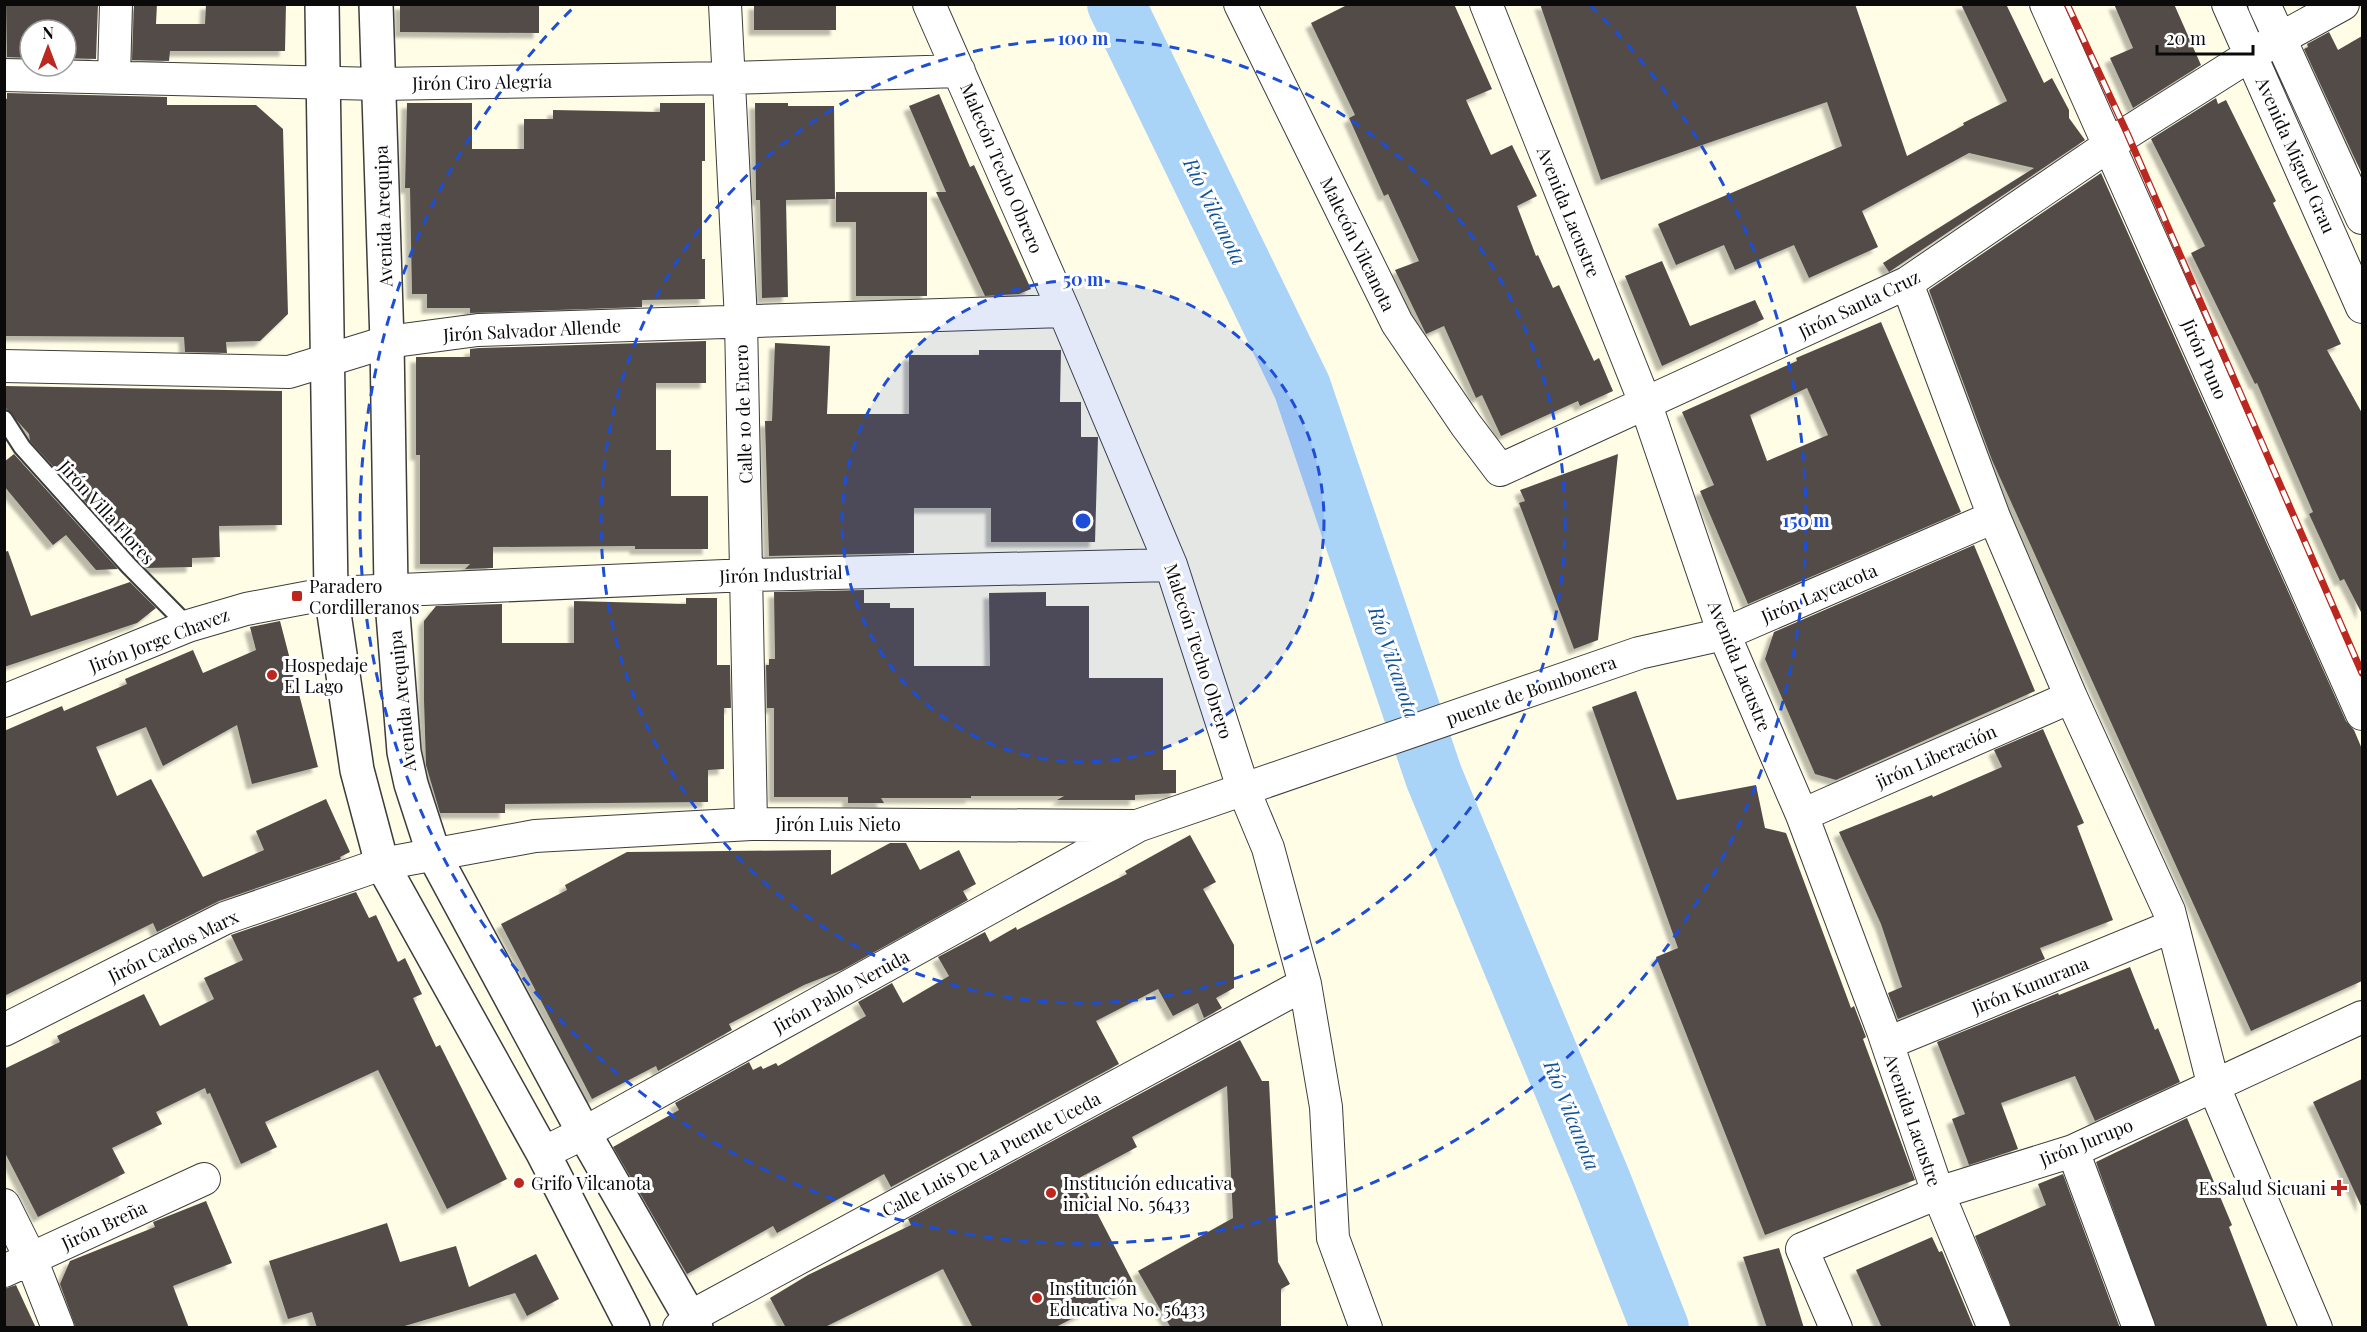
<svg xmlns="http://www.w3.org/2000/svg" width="2367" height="1332" font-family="'Playfair Display',serif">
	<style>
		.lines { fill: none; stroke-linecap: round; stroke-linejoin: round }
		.river { stroke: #aad3f8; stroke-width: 58 }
		.building { fill: #534c46; fill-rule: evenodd; filter: url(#shadow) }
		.service-casing { stroke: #3d3d3d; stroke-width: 20 }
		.minor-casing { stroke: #3d3d3d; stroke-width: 34 }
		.tertiary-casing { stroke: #3d3d3d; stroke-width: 36 }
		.service { stroke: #fff; stroke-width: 16 }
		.minor { stroke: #fff; stroke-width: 32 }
		.tertiary { stroke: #fff; stroke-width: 33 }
		.rail-casing { stroke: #bc271f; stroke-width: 7 }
		.rail { stroke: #fff; stroke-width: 4.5; stroke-dasharray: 14; stroke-linecap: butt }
		.ring { fill: none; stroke: #1d4ed8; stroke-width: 3; stroke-dasharray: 10 8 }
		.poi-dot { fill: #bc271f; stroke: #fff; stroke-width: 2 }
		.labels { text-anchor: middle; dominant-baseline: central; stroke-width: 6; stroke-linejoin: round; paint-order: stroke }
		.street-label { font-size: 18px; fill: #0a0a0a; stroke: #fff }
		.poi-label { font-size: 18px; fill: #0a0a0a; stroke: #fff; text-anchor: start }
		.water-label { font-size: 20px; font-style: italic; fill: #11529d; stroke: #fff }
		.centre { fill: #1d4ed8; stroke: #fff; stroke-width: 3 }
		.ring-label { font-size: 18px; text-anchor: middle; font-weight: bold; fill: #1d4ed8; stroke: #fff; stroke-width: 6; stroke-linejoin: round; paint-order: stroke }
	</style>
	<defs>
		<filter id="shadow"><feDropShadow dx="-5.5" dy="5.5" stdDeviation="1.5" flood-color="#0004"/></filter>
	</defs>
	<rect width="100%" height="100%" fill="#fffde6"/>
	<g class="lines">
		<path class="river" d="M 1116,4 L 1302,387 L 1434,777 L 1602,1181 L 1660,1328"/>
	</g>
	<path class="building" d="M 6,4 L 98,4 L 96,59 L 66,58 L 66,30 L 30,30 L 30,58 L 7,57 Z
		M 134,4 L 157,4 L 156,24 L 205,24 L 206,4 L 286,4 L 285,51 L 170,51 L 169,61 L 132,60 Z
		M 400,4 L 539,4 L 539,33 L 400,32 Z
		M 754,4 L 836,4 L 836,30 L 754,30 Z
		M 1349,4 L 1454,4 L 1492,89 L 1466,100 L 1491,155 L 1512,145 L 1537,196 L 1517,206 L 1536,256 L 1538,255 L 1553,288 L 1559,285 L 1594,361 L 1599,358 L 1613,391 L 1580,406 L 1578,401 L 1501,436 L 1482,395 L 1476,398 L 1444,326 L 1426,334 L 1395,270 L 1419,261 L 1388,194 L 1384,196 L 1349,118 L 1355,115 L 1311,23 Z
		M 1540,4 L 1855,4 L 1907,156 L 1964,125 L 1963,123 L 2007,101 L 1961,4 L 2006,4 L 2044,83 L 2052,78 L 2069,110 L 2069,118 L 2085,140 L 1889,272 L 1883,263 L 2034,168 L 1969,153 L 1862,211 L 1878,247 L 1809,278 L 1794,245 L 1735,270 L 1724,245 L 1676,265 L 1658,224 L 1842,146 L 1827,102 L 1601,180 Z
		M 2114,4 L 2174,4 L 2201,65 L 2133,108 L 2110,58 L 2133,48 Z
		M 2329,32 L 2338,50 L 2362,36 L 2362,174 L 2304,49 L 2308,47 L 2307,44 Z
		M 7,93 L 167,97 L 167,105 L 256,105 L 283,129 L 288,314 L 260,341 L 226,342 L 227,353 L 185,352 L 184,337 L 4,336 L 4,99 L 7,99 Z
		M 939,94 L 970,167 L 974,165 L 1031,289 L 1019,294 L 985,296 L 936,192 L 946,192 L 909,106 Z
		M 2216,98 L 2218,104 L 2226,100 L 2276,201 L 2273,203 L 2341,344 L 2327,350 L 2362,413 L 2362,614 L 2344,579 L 2340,581 L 2309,514 L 2313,512 L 2257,383 L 2255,384 L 2191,253 L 2205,246 L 2151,139 Z
		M 407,103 L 472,103 L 472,149 L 524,149 L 524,119 L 553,119 L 553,110 L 660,112 L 660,103 L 705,103 L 705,161 L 702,161 L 702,259 L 705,259 L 705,299 L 642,300 L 642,307 L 470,313 L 470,308 L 427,308 L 427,294 L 412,294 L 410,188 L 405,188 Z
		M 755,103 L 788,103 L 788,106 L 834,106 L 835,199 L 786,200 L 788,297 L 762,298 L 760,200 L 756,200 Z
		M 2101,173 L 2346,721 L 2354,730 L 2362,749 L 2362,981 L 2251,1031 L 1992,460 L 1929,290 Z
		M 836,192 L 927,192 L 927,296 L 856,296 L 856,222 L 836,222 Z
		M 1662,261 L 1690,326 L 1755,300 L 1764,319 L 1662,366 L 1625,276 Z
		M 1881,322 L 1961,512 L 1748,604 L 1700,491 L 1714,485 L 1682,412 L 1797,361 L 1796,358 ZM 1807,388 L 1828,435 L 1767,461 L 1750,415 Z
		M 706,341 L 706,383 L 656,383 L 656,450 L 671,450 L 671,496 L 708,496 L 708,549 L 635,549 L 635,546 L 493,547 L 493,568 L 465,569 L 470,564 L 420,564 L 420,455 L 416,455 L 416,357 L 470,357 L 470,349 L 479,348 Z
		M 775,343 L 830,346 L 827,414 L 909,414 L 909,355 L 979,355 L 979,350 L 1061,350 L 1060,402 L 1081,402 L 1081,437 L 1098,437 L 1095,542 L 991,542 L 991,508 L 914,508 L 914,553 L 769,556 L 765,421 L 772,421 Z
		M 4,386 L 282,391 L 282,525 L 219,526 L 220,557 L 192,558 L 192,567 L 146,568 L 30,441 L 29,434 L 4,406 Z
		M 14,454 L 118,569 L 96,570 L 66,535 L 53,545 L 4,486 L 4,462 Z
		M 1618,454 L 1598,640 L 1574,649 L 1519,503 L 1525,501 L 1520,490 Z
		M 1974,545 L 2035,691 L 1836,780 L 1815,774 L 1765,659 L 1774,632 Z
		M 8,551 L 31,616 L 130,582 L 156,608 L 137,623 L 4,667 L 4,552 Z
		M 864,590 L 864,603 L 890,603 L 890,608 L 914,608 L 914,666 L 990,666 L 989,593 L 1046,592 L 1046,606 L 1089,606 L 1089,678 L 1163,678 L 1163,770 L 1176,770 L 1176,793 L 1135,795 L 1135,800 L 1057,800 L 1064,796 L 971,796 L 971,798 L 881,798 L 884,803 L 848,803 L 848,797 L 774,797 L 774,708 L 767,708 L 766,665 L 769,665 L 769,659 L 775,659 L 774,592 Z
		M 686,598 L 717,598 L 717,665 L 730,665 L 731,708 L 724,708 L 724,769 L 708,770 L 708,802 L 505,804 L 505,813 L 440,813 L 426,765 L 424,700 L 424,621 L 436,606 L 502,604 L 502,643 L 574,643 L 574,601 L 686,604 Z
		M 280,621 L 318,767 L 252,784 L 237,725 L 163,766 L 146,727 L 96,747 L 117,796 L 151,779 L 203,877 L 264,850 L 256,831 L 326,799 L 350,852 L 340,857 L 341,859 L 219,901 L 157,932 L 153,923 L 4,996 L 4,731 L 62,706 L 64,711 L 127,684 L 125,679 L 193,650 L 203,673 L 256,650 L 250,627 Z
		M 1636,691 L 1677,800 L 1756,785 L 1765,828 L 1786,833 L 1851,1008 L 1854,1006 L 1866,1037 L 1863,1039 L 1915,1180 L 1765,1235 L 1656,957 L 1678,948 L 1592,707 Z
		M 2043,729 L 2084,823 L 2077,826 L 2113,920 L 2040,948 L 2045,959 L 1898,1019 L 1888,993 L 1902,987 L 1881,924 L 1839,832 L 1932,795 L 1933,797 L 2002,767 L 1994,750 Z
		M 1190,835 L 1216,882 L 1203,889 L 1234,945 L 1234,988 L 1216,998 L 1222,1008 L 1204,1018 L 1198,1003 L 1173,1016 L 1158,989 L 1096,1021 L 1119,1064 L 891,1187 L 884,1174 L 777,1233 L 773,1226 L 687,1274 L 613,1147 L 679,1110 L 675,1103 L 749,1062 L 753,1070 L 761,1066 L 763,1069 L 776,1063 L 778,1066 L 866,1016 L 858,1002 L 892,983 L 903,1003 L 949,976 L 938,957 L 985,932 L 990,942 L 1016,927 L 1017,930 L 1127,874 L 1125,871 Z
		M 890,843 L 906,843 L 920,870 L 959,850 L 976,884 L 963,891 L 968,900 L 842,970 L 804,985 L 729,1024 L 732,1030 L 658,1071 L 656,1066 L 592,1099 L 501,924 L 567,890 L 565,885 L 627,852 L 831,850 L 831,875 Z
		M 356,892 L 369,918 L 376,915 L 398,962 L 405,958 L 422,994 L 413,998 L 436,1047 L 440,1045 L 507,1179 L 447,1209 L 378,1070 L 265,1122 L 277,1147 L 241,1164 L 210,1093 L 207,1094 L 205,1088 L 156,1112 L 162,1124 L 112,1148 L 125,1173 L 38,1217 L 4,1151 L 4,1069 L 60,1042 L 57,1036 L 144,994 L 160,1026 L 214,999 L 204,978 L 243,960 L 231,935 Z
		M 2130,967 L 2155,1030 L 2158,1028 L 2180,1082 L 2095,1121 L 2075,1076 L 2001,1103 L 2018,1149 L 1969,1165 L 1952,1119 L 1965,1114 L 1937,1042 L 2058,993 L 2059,995 Z
		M 1240,1040 L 1262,1081 L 1269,1081 L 1278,1262 L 1290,1284 L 1281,1289 L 1281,1328 L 1171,1328 L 1138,1271 L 1233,1218 L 1227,1086 L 1132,1137 L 1137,1147 L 1079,1178 L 1135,1286 L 1054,1328 L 973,1328 L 943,1269 L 823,1328 L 786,1328 L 770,1298 L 808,1275 L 911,1225 L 908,1219 Z
		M 2362,1079 L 2362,1208 L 2313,1102 Z
		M 2187,1118 L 2232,1225 L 2229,1227 L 2268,1328 L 2156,1328 L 2096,1162 Z
		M 2063,1174 L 2120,1328 L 2012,1328 L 1975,1236 L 2046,1205 L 2038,1184 Z
		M 206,1201 L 232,1263 L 173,1286 L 189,1328 L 76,1328 L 60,1284 L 70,1261 L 155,1227 L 153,1222 Z
		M 387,1223 L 400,1262 L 456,1246 L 469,1287 L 536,1254 L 559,1299 L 527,1316 L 515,1293 L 398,1328 L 317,1328 L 312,1312 L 288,1319 L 269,1261 Z
		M 1932,1237 L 1939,1252 L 1942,1251 L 1974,1328 L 1882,1328 L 1856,1270 Z
		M 1779,1248 L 1804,1328 L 1767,1328 L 1743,1257 Z
		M 16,1285 L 36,1328 L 4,1328 L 4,1289 Z"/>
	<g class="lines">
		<g class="service-casing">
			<path id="service" d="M 4,419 L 22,447 L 129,566 L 188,626"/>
		</g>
		<g class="minor-casing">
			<path id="minor" d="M 725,4 L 741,320 L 751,824
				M 929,4 L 1064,311 L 1171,565 L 1243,788 L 1268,848 L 1305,984 L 1326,1107 L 1333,1238 L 1366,1328
				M 1240,4 L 1397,323 L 1466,425 L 1500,470 L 1907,283 L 2127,133 L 2252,54 L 2343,4
				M 1486,4 L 1646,405 L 1724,634 L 1802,815 L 1883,1031 L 1938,1193 L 1994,1328
				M 2046,4 L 2362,714
				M 2228,4 L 2362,307
				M 2264,4 L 2362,218
				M 4,75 L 379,84 L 728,78 L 959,71
				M 114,76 L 116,4
				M 1907,283 L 1994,517 L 2071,697 L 2169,911 L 2214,1087 L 2316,1328
				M 4,366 L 289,372 L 387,342 L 478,330 L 1064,311
				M 4,701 L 188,626 L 246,609 L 331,593 L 748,575 L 1171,565
				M 1802,815 L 2071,697
				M 4,1030 L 225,918 L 382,864 L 535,836 L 751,824 L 1137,826 L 1639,653 L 1724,634 L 1994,517
				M 1888,1043 L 2173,926
				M 2073,1151 L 2139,1328
				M 543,1153 L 584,1133 L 1136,827
				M 4,1205 L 31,1259 L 58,1328
				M 4,1271 L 204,1179
				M 679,1328 L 690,1317 L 1305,984
				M 1836,1328 L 1802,1249 L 1938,1193 L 2073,1151 L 2362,1017"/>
		</g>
		<g class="tertiary-casing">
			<path id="tertiary" d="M 322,4 L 331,593 L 357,770 L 382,864 L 543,1153 L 633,1328
				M 376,4 L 387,342 L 391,589 L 404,752 L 411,784 L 434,855 L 584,1133 L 696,1328"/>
		</g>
		<use href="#service" class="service"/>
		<use href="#minor" class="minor"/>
		<use href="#tertiary" class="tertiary"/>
		<g class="rail-casing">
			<path id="rail" d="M 2067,4 L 2127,133 L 2362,673"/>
		</g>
		<use href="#rail" class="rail"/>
	</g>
	<circle cx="1083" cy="521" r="241" fill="#1d4ed8" fill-opacity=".12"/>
	<g class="ring">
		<circle cx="1083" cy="521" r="241"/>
		<circle cx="1083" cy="521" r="482"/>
		<path d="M1590 5A723 723 0 1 1 576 5"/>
	</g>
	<g class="poi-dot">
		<rect x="291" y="590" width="12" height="12" rx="3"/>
		<circle cx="272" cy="675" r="6"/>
		<circle cx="519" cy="1183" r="6"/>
		<path d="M2336 1179h6v6h6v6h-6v6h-6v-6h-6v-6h6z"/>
		<circle cx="1051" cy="1193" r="6"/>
		<circle cx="1037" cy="1298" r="6"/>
	</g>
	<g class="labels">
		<g class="street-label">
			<text transform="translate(482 82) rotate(-1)">Jirón Ciro Alegría</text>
			<text transform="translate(2296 155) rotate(66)">Avenida Miguel Grau</text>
			<text transform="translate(1002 168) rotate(67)">Malecón Techo Obrero</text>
			<text transform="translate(1569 212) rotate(68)">Avenida Lacustre</text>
			<text transform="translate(383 216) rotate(-92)">Avenida Arequipa</text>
			<text transform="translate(1358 244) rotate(64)">Malecón Vilcanota</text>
			<text transform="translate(1859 304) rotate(-26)">Jirón Santa Cruz</text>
			<text transform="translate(532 330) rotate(-3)">Jirón Salvador Allende</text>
			<text transform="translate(2205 359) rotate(66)">Jirón Puno</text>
			<text transform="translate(743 414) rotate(-92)">Calle 10 de Enero</text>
			<text transform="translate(107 512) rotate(48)">Jirón Villa Flores</text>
			<text transform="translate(781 574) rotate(-2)">Jirón Industrial</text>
			<text transform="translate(1819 593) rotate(-23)">Jirón Laycacota</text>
			<text transform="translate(159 640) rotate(-21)">Jirón Jorge Chavez</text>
			<text transform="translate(1199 651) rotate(72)">Malecón Techo Obrero</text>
			<text transform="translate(1740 666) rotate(68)">Avenida Lacustre</text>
			<text transform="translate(1531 690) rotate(-19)">puente de Bombonera</text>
			<text transform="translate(402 701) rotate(-96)">Avenida Arequipa</text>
			<text transform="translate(1936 756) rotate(-24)">jirón Liberación</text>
			<text x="838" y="824">Jirón Luis Nieto</text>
			<text transform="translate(173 946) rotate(-26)">Jirón Carlos Marx</text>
			<text transform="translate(2030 985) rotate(-22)">Jirón Kunurana</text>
			<text transform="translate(841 991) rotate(-29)">Jirón Pablo Neruda</text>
			<text transform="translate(1913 1120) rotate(71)">Avenida Lacustre</text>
			<text transform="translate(2086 1142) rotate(-22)">Jirón Jurupo</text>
			<text transform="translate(991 1154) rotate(-28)">Calle Luis De La Puente Uceda</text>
			<text transform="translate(104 1225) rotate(-25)">Jirón Breña</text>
		</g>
		<g class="poi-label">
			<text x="309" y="586">Paradero<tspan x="309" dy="21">Cordilleranos</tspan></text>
			<text x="284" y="665">Hospedaje<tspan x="284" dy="21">El Lago</tspan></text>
			<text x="531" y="1183">Grifo Vilcanota</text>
			<text x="1063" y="1183">Institución educativa<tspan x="1063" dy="21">inicial No. 56433</tspan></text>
			<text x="2326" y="1188" text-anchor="end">EsSalud Sicuani</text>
			<text x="1049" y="1288">Institución<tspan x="1049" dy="21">Educativa No. 56433</tspan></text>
		</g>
		<g class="water-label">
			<text transform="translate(1216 211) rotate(64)">Río Vilcanota</text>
			<text transform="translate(1395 662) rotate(71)">Río Vilcanota</text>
			<text transform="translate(1573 1115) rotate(68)">Río Vilcanota</text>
		</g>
	</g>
	<circle cx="1083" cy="521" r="9" class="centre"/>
	<g class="ring-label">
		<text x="1083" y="45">100 m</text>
		<text x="1083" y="286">50 m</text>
		<text x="1806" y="527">150 m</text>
	</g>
	<rect width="2367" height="1332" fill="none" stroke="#0a0a0a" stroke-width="12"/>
	<g transform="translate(48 48)"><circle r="28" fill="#ffffff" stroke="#9d9d9d" stroke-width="1.5"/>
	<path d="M0-4.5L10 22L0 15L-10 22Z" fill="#bc271f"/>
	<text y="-9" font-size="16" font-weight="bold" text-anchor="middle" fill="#0a0a0a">N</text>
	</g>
	<path d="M2157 45v9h96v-9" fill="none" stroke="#0a0a0a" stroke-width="3"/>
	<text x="2166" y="45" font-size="18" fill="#0a0a0a" stroke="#ffffff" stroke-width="4.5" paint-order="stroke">20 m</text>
</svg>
